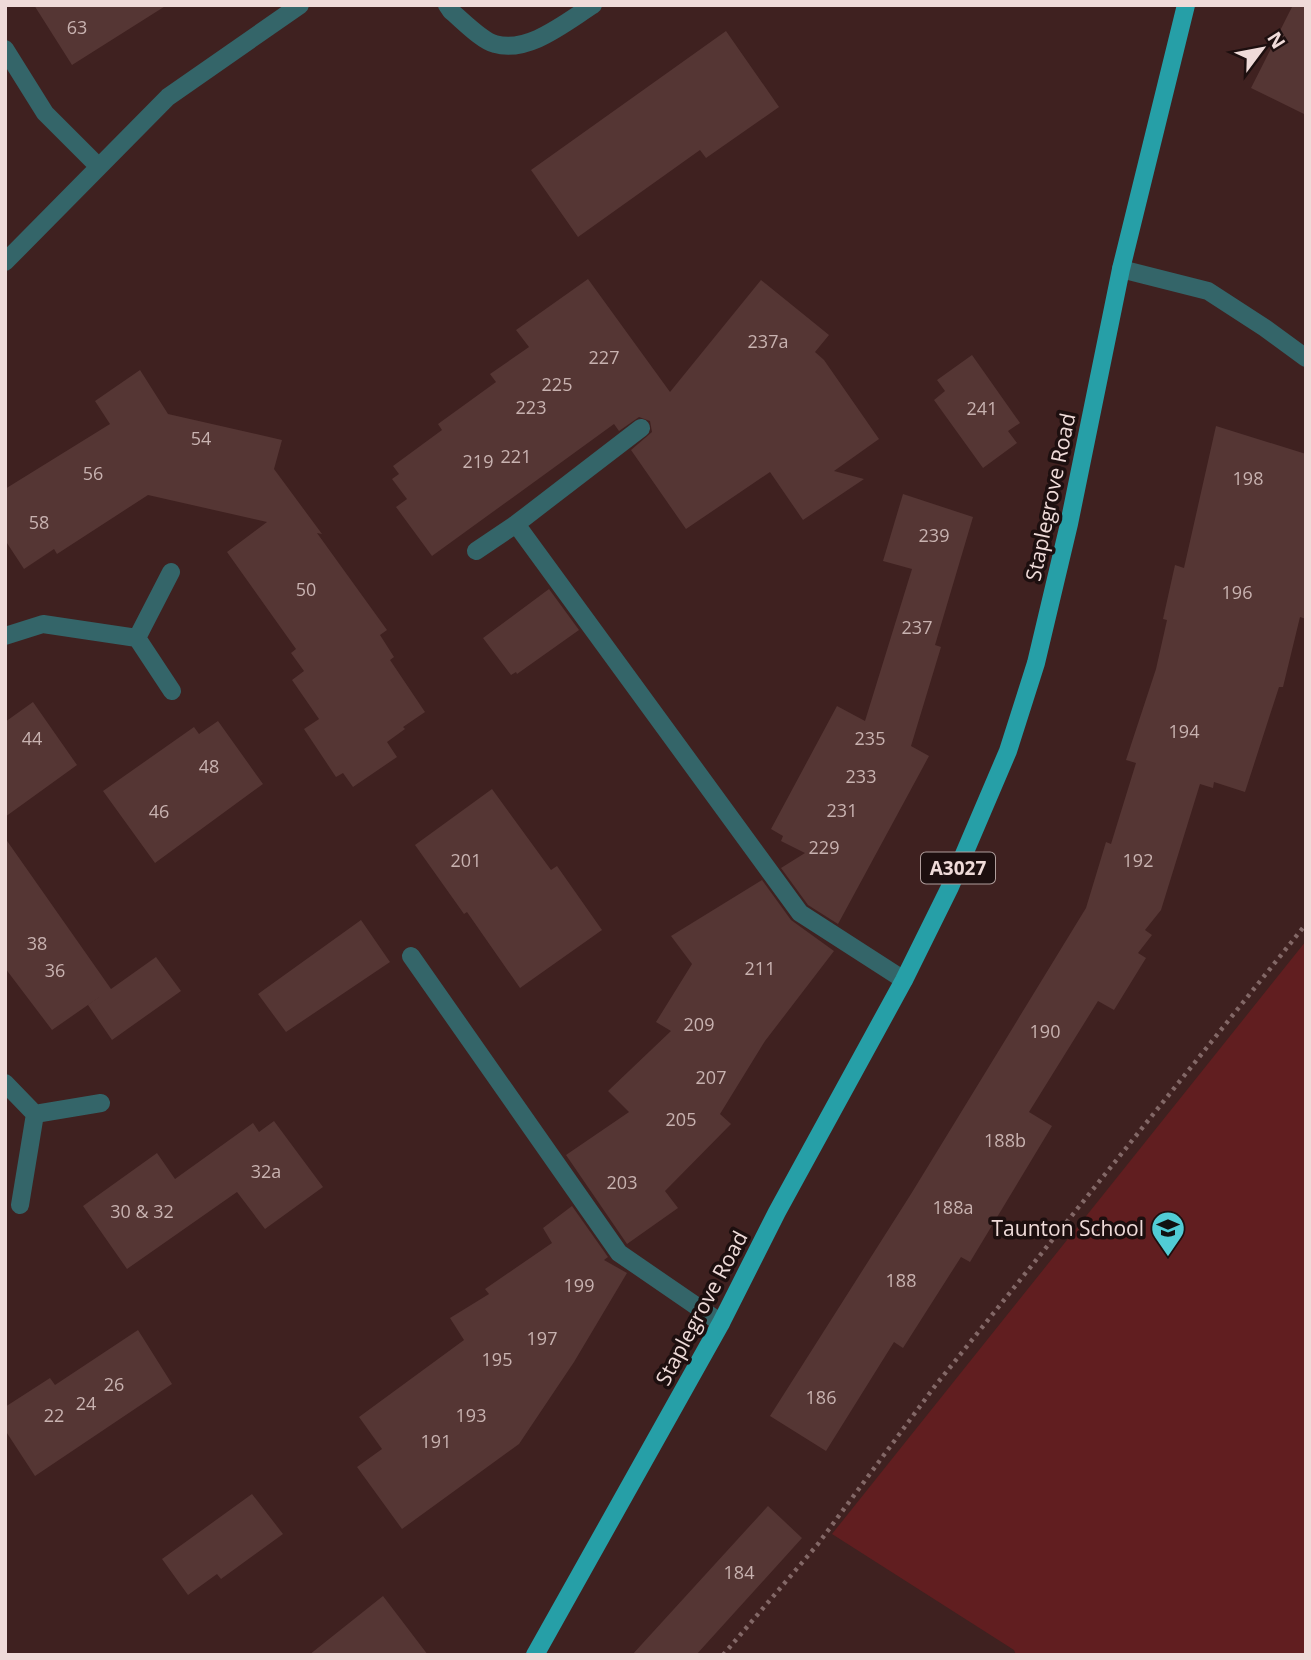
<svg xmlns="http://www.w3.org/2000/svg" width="1311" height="1660" font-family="'Open Sans',sans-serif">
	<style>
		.green { fill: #611e20 }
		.building { fill: #553634 }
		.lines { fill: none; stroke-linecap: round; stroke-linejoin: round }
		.path { stroke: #836867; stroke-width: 4.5; stroke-dasharray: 3.5 5; stroke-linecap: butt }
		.lane { stroke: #346569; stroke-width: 18 }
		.street { stroke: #346569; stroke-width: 18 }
		.primary { stroke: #269fa7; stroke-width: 18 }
		.labels { text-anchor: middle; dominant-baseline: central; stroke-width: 7; stroke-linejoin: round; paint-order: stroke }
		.number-label { font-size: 18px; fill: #c8b2b0 }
		.shield { fill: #1d0f0f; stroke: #b09e9c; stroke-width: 2 }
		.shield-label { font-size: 19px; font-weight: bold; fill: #efdbd9 }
		.street-label { font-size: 21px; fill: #efdbd9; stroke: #1d0f0f }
		.poi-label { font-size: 21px; fill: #efdbd9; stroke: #1d0f0f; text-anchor: end }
	</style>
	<rect width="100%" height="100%" fill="#3f2120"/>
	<path class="green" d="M 1306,941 L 1306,1655 L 1016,1655 L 1014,1650 L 832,1534 Z"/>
	<path class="building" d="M 34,5 L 167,5 L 72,65 Z
		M 1293,5 L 1306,5 L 1306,115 L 1251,88 Z
		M 726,31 L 779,107 L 706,158 L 700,150 L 578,237 L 531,170 Z
		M 588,279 L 670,392 L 761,280 L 829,335 L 815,352 L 824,360 L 879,439 L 834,471 L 864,479 L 803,520 L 770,472 L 686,529 L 631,450 L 652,432 L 650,421 L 639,417 L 619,431 L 614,424 L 432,556 L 396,507 L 407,499 L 392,479 L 399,474 L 393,466 L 442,430 L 438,424 L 496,382 L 490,374 L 529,347 L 516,330 Z
		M 972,355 L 1020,423 L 1008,431 L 1017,443 L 983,468 L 934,400 L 945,391 L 937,380 Z
		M 140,370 L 168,414 L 282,440 L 274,469 L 322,534 L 317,533 L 387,630 L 380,635 L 394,657 L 390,660 L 425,712 L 403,727 L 405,729 L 387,742 L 397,757 L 353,787 L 343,773 L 336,777 L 304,729 L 319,719 L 292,680 L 304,671 L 291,653 L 296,649 L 227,552 L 267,522 L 148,495 L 57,554 L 54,549 L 24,569 L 5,540 L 5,489 L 110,424 L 95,401 Z
		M 1216,426 L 1306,454 L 1306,619 L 1300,617 L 1283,687 L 1279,687 L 1245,792 L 1214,782 L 1213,788 L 1200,784 L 1161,910 L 1145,930 L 1152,935 L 1138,953 L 1146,958 L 1114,1010 L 1098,1001 L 1029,1112 L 1052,1126 L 970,1262 L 961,1257 L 903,1348 L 894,1342 L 826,1451 L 770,1416 L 911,1194 L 1086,908 L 1106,842 L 1111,844 L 1136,763 L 1126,760 L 1156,669 L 1167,620 L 1163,619 L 1175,565 L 1184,568 Z
		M 903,494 L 973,517 L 935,645 L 941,647 L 911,746 L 929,756 L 838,924 L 808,905 L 781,868 L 805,853 L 781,841 L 783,836 L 771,829 L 837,706 L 865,721 L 912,569 L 883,561 Z
		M 549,589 L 579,630 L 517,674 L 516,672 L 511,675 L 483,638 Z
		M 33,702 L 77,765 L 5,817 L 5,722 Z
		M 218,721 L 263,784 L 155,863 L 103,791 L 194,727 L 199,734 Z
		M 492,789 L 551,870 L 557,866 L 602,930 L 520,988 L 467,912 L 464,914 L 415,845 Z
		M 5,838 L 111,989 L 156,957 L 181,991 L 112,1040 L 88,1005 L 108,991 L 52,1030 L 5,968 Z
		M 762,880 L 791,920 L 834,951 L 765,1041 L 720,1114 L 731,1124 L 665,1191 L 678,1208 L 627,1244 L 566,1155 L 629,1112 L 608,1091 L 671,1031 L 656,1022 L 692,964 L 671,936 Z
		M 361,920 L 390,962 L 286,1032 L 258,994 Z
		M 274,1121 L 323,1187 L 265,1229 L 237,1192 L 127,1269 L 83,1206 L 157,1153 L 175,1179 L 253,1123 L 259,1132 Z
		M 572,1206 L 608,1257 L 604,1260 L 627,1273 L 574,1362 L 519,1444 L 402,1529 L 357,1467 L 382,1449 L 359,1417 L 464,1340 L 450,1318 L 489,1294 L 485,1289 L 552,1243 L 543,1228 Z
		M 138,1330 L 172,1384 L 35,1476 L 5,1430 L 5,1407 L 50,1378 L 55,1385 Z
		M 252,1494 L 283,1534 L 221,1579 L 217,1574 L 188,1595 L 162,1559 Z
		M 768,1506 L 802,1538 L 696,1655 L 632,1655 Z
		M 383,1596 L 428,1655 L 309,1655 Z"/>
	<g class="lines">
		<path class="path" d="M 723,1655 L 818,1544 L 935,1386 L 1306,924"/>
		<path class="lane" d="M 516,524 L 800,913 L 904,980
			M 476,551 L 516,524 L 641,428
			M 411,956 L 619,1253 L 721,1323"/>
		<path class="street" d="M 447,5 L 451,11 C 462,20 482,41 495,44 C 528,54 566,22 593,5
			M 5,49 L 45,113 L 99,167
			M 5,262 L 168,97 L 300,5
			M 1121,269 L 1208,291 L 1265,328 L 1306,358
			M 5,636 L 43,624 L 137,638 L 172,691
			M 137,638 L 171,572
			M 5,1083 L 35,1114
			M 35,1114 L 101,1103
			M 20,1205 L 35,1114"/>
		<path class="primary" d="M 535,1655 L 721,1323 L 777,1212 L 904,980 L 950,887 L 1008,751 L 1036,663 L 1069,524 L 1121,269 L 1186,5"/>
	</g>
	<defs>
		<g id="school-pin" transform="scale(1.75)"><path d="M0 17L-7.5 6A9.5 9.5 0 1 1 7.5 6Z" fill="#51ccd5" stroke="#1d0f0f"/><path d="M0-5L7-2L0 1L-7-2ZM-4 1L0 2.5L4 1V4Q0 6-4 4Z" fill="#111"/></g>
	</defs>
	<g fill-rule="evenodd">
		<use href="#school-pin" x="1168" y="1228"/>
	</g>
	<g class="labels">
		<g class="number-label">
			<text x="77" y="27">63</text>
			<text x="768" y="341">237a</text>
			<text x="604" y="357">227</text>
			<text x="557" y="384">225</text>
			<text x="531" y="407">223</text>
			<text x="982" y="408">241</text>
			<text x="201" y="438">54</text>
			<text x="516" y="456">221</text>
			<text x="478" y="461">219</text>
			<text x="93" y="473">56</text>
			<text x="1248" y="478">198</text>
			<text x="39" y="522">58</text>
			<text x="934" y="535">239</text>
			<text x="306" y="589">50</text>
			<text x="1237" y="592">196</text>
			<text x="917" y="627">237</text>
			<text x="1184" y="731">194</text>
			<text x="32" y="738">44</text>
			<text x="870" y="738">235</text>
			<text x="209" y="766">48</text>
			<text x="861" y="776">233</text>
			<text x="842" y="810">231</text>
			<text x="159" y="811">46</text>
			<text x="824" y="847">229</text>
			<text x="466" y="860">201</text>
			<text x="1138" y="860">192</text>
			<text x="37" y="943">38</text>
			<text x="760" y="968">211</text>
			<text x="55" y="970">36</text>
			<text x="699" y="1024">209</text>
			<text x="1045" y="1031">190</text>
			<text x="711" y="1077">207</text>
			<text x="681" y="1119">205</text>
			<text x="1005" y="1140">188b</text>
			<text x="266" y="1171">32a</text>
			<text x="622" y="1182">203</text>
			<text x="953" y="1207">188a</text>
			<text x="142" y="1211">30 &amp; 32</text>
			<text x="901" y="1280">188</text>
			<text x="579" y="1285">199</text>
			<text x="542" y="1338">197</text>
			<text x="497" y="1359">195</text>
			<text x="114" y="1384">26</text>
			<text x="821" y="1397">186</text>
			<text x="86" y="1403">24</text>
			<text x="54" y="1415">22</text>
			<text x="471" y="1415">193</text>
			<text x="436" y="1441">191</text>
			<text x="739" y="1572">184</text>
		</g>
		<rect class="shield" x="921" y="852.5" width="74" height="31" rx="5"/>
		<g class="shield-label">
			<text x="958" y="868">A3027</text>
		</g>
		<g class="street-label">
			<text transform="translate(1050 497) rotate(-78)">Staplegrove Road</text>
			<text transform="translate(701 1308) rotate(-62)">Staplegrove Road</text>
		</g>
		<g class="poi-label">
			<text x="1144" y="1228">Taunton School</text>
		</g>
	</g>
	<rect width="1311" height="1660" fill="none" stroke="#efdbd9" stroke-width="14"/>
	<g transform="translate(1262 49) rotate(58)" stroke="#1d0f0f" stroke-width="5" paint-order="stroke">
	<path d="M0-5L12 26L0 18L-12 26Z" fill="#efdbd9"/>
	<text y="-10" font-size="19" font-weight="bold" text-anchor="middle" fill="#efdbd9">N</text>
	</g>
</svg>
